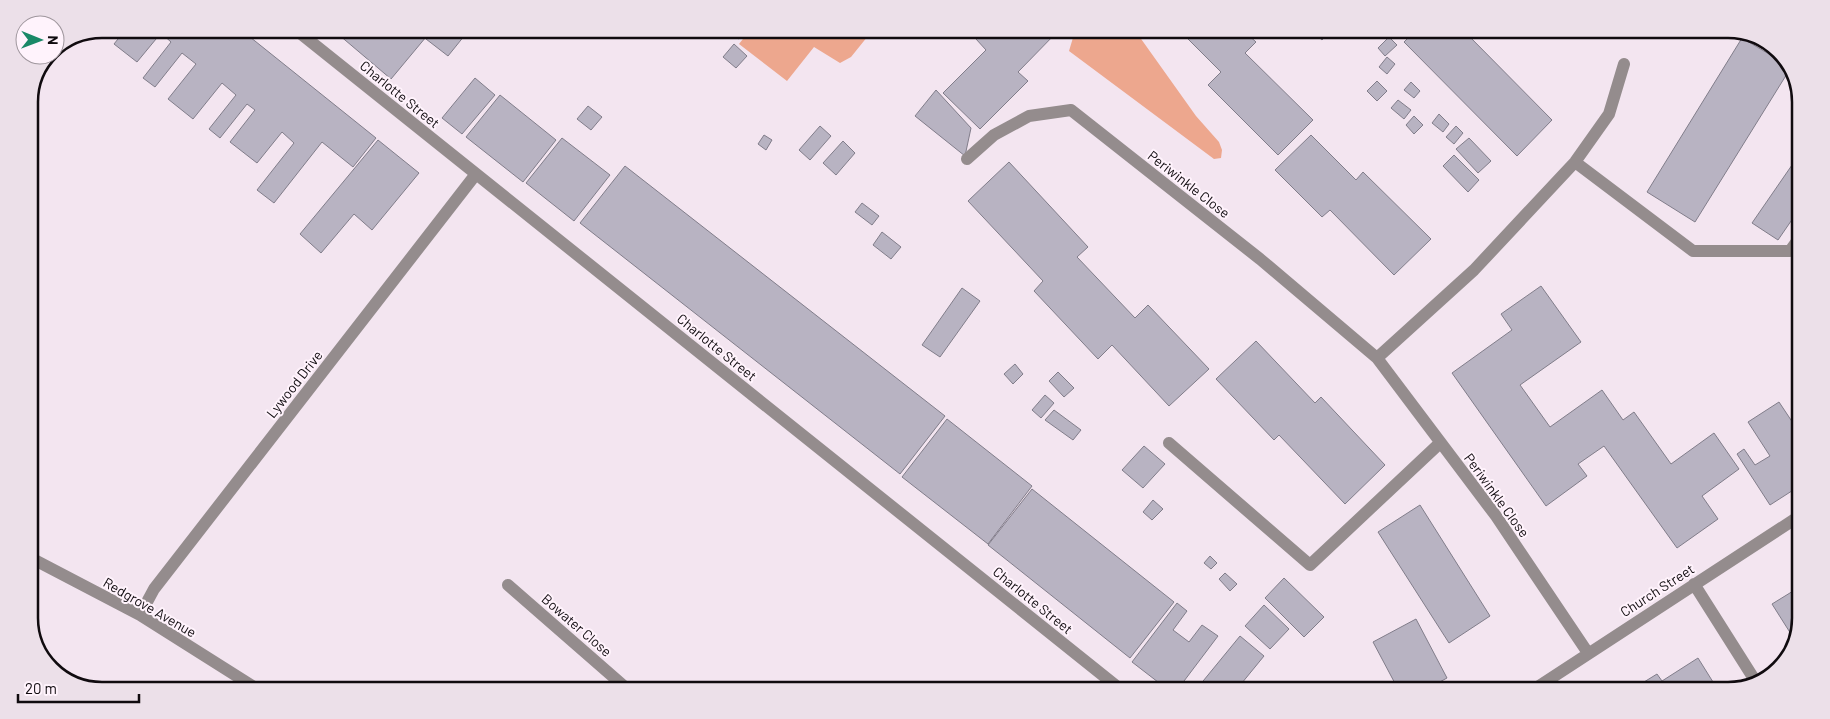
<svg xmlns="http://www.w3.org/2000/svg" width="1830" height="719" font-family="Barlow,sans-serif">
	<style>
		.green { fill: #eda78e }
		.building { fill: #b8b3c2; stroke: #817d8a }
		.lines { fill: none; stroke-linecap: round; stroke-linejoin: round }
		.minor { stroke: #948c8d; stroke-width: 12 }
		.labels { text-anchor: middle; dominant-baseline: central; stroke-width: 4; stroke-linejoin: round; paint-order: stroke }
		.street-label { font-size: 14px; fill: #100b0f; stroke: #fff3fc }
		.rim { fill: none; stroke: #100b0f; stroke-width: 2.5 }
	</style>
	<rect width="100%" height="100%" fill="#f3e5f0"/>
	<path class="green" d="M 750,30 L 872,31 L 851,57 L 840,63 L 814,47 L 787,81 L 739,44 Z
		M 1075,31 L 1134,31 L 1139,36 L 1196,116 L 1219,142 L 1222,150 L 1221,158 L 1214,159 L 1069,51 Z"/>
	<path class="building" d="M 102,29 L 107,29 L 100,37 L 94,32 Z
		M 126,29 L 240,29 L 376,138 L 353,167 L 322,142 L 274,203 L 257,190 L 294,143 L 282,132 L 257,163 L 230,142 L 255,110 L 247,104 L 220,138 L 209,129 L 236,95 L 222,83 L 193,119 L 168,99 L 196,64 L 182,53 L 155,87 L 143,78 L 171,42 L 161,33 L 137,62 L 114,44 Z
		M 332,29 L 417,30 L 426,37 L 391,79 Z
		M 434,30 L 469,30 L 448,56 L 426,39 Z
		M 726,30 L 743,30 L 744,31 L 739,39 Z
		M 984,31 L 1058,31 L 1018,72 L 1028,81 L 980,129 L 943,93 L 986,50 L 976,39 Z
		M 1180,31 L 1245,32 L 1256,42 L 1245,53 L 1313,120 L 1278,155 L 1208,85 L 1221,72 Z
		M 1313,32 L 1330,32 L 1322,40 Z
		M 1411,32 L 1465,32 L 1552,120 L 1517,156 L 1404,42 L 1413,33 Z
		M 1389,37 L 1397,45 L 1385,56 L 1378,48 Z
		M 1742,38 L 1789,66 L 1790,69 L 1695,222 L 1647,192 Z
		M 734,44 L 747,56 L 736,68 L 723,57 Z
		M 1387,57 L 1395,64 L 1387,74 L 1379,67 Z
		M 475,78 L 495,95 L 462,134 L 442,118 Z
		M 1377,81 L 1387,91 L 1377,101 L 1367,91 Z
		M 1411,82 L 1420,91 L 1414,98 L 1404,90 Z
		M 936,90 L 971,128 L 965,156 L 915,116 Z
		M 500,95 L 556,140 L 523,182 L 466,137 Z
		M 1398,100 L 1411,110 L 1404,119 L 1391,108 Z
		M 588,106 L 602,117 L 591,130 L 577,119 Z
		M 1439,114 L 1449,124 L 1443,132 L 1432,123 Z
		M 1414,116 L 1423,125 L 1414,134 L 1406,125 Z
		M 820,126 L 831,136 L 810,160 L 799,150 Z
		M 1456,126 L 1463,133 L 1454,144 L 1446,137 Z
		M 764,135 L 772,140 L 766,150 L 758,144 Z
		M 1311,135 L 1356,180 L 1363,172 L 1431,239 L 1394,275 L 1330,210 L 1322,217 L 1275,170 Z
		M 562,138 L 610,175 L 574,221 L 526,183 Z
		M 1469,138 L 1491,161 L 1478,173 L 1456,149 Z
		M 378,140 L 419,173 L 372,230 L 354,214 L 321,253 L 300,234 Z
		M 843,141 L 855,153 L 836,175 L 823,163 Z
		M 1801,152 L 1800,208 L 1778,240 L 1752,223 Z
		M 1454,155 L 1479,180 L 1468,192 L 1443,166 Z
		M 1009,162 L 1088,247 L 1077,257 L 1135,318 L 1148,305 L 1209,369 L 1169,406 L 1112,345 L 1098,359 L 1034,291 L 1043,281 L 968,201 Z
		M 625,166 L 945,416 L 900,474 L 580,223 Z
		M 862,203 L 879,216 L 872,225 L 855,212 Z
		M 882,232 L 901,247 L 891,259 L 873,245 Z
		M 1541,286 L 1581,342 L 1520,385 L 1550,427 L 1602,390 L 1623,420 L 1634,412 L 1671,464 L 1714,433 L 1739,469 L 1702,496 L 1718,519 L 1677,548 L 1604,446 L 1578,464 L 1587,476 L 1546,506 L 1452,373 L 1512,330 L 1501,314 Z
		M 962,288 L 980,301 L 940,357 L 922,345 Z
		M 1256,341 L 1315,403 L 1321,397 L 1385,465 L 1345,504 L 1279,435 L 1274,440 L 1216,379 Z
		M 1015,364 L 1023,374 L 1013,384 L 1004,374 Z
		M 1058,372 L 1074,388 L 1064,397 L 1049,381 Z
		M 1045,395 L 1054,403 L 1041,418 L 1032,410 Z
		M 1779,402 L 1799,432 L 1798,487 L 1770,505 L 1737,454 L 1744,449 L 1755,465 L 1770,456 L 1748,422 Z
		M 1054,410 L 1081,430 L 1073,440 L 1045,420 Z
		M 947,419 L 1032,486 L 988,544 L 902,477 Z
		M 1144,446 L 1165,464 L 1143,488 L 1122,470 Z
		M 1032,489 L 1174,602 L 1130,658 L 988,545 Z
		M 1153,500 L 1163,509 L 1152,520 L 1143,512 Z
		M 1420,505 L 1490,616 L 1449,643 L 1378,532 Z
		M 1210,556 L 1217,563 L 1211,569 L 1204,563 Z
		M 1225,573 L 1237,584 L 1230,591 L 1219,579 Z
		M 1284,578 L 1324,617 L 1304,637 L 1265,598 Z
		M 1798,588 L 1797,641 L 1796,642 L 1772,604 Z
		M 1177,603 L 1187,611 L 1173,630 L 1189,642 L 1202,625 L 1218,636 L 1178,689 L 1167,689 L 1132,662 Z
		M 1264,605 L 1289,629 L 1270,649 L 1245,626 Z
		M 1416,619 L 1447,678 L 1425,690 L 1398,689 L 1373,642 Z
		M 1240,636 L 1264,656 L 1237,689 L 1202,689 L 1199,686 Z
		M 1698,658 L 1718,690 L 1631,690 L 1657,674 L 1662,681 Z
		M 1352,685 L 1357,689 L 1346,689 Z"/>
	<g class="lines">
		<path class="minor" d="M 295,29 L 1120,689
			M 967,159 L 994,135 L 1029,116 L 1071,110 L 1260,259 L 1377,358 L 1496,516 L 1588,653
			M 1575,162 L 1693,251 L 1790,251 L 1800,237
			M 1377,358 L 1474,270 L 1575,162 L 1609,114 L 1624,64
			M 1169,443 L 1310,565 L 1440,443
			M 29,557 L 140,615 L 254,687
			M 1694,584 L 1756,682
			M 508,585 L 626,688
			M 140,615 L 154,589 L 476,174
			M 1533,690 L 1798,517"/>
	</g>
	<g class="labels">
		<g class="street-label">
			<text transform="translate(400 94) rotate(39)">Charlotte Street</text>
			<text transform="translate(1189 184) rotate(38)">Periwinkle Close</text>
			<text transform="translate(717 347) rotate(39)">Charlotte Street</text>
			<text transform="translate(294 384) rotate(-52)">Lywood Drive</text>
			<text transform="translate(1497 495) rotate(54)">Periwinkle Close</text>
			<text transform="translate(1657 590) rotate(-33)">Church Street</text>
			<text transform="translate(1033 600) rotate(39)">Charlotte Street</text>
			<text transform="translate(150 607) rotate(30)">Redgrove Avenue</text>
			<text transform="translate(577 625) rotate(41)">Bowater Close</text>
		</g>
	</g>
	<path d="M0 0H1830V719H0ZM102 38H1728A64 64 0 0 1 1792 102V618A64 64 0 0 1 1728 682H102A64 64 0 0 1 38 618V102A64 64 0 0 1 102 38Z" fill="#ece0e9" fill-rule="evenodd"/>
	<path class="rim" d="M102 38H1728A64 64 0 0 1 1792 102V618A64 64 0 0 1 1728 682H102A64 64 0 0 1 38 618V102A64 64 0 0 1 102 38Z"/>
	<g transform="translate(40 40) rotate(91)"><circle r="24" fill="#fff3fc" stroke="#9f969d"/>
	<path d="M0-4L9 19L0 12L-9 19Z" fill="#198867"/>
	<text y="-8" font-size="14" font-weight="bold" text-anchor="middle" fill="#100b0f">N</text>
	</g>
	<path d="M18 694v8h121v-8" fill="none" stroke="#100b0f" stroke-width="2.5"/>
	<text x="25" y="694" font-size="15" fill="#100b0f" stroke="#fff3fc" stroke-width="4" paint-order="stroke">20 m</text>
</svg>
